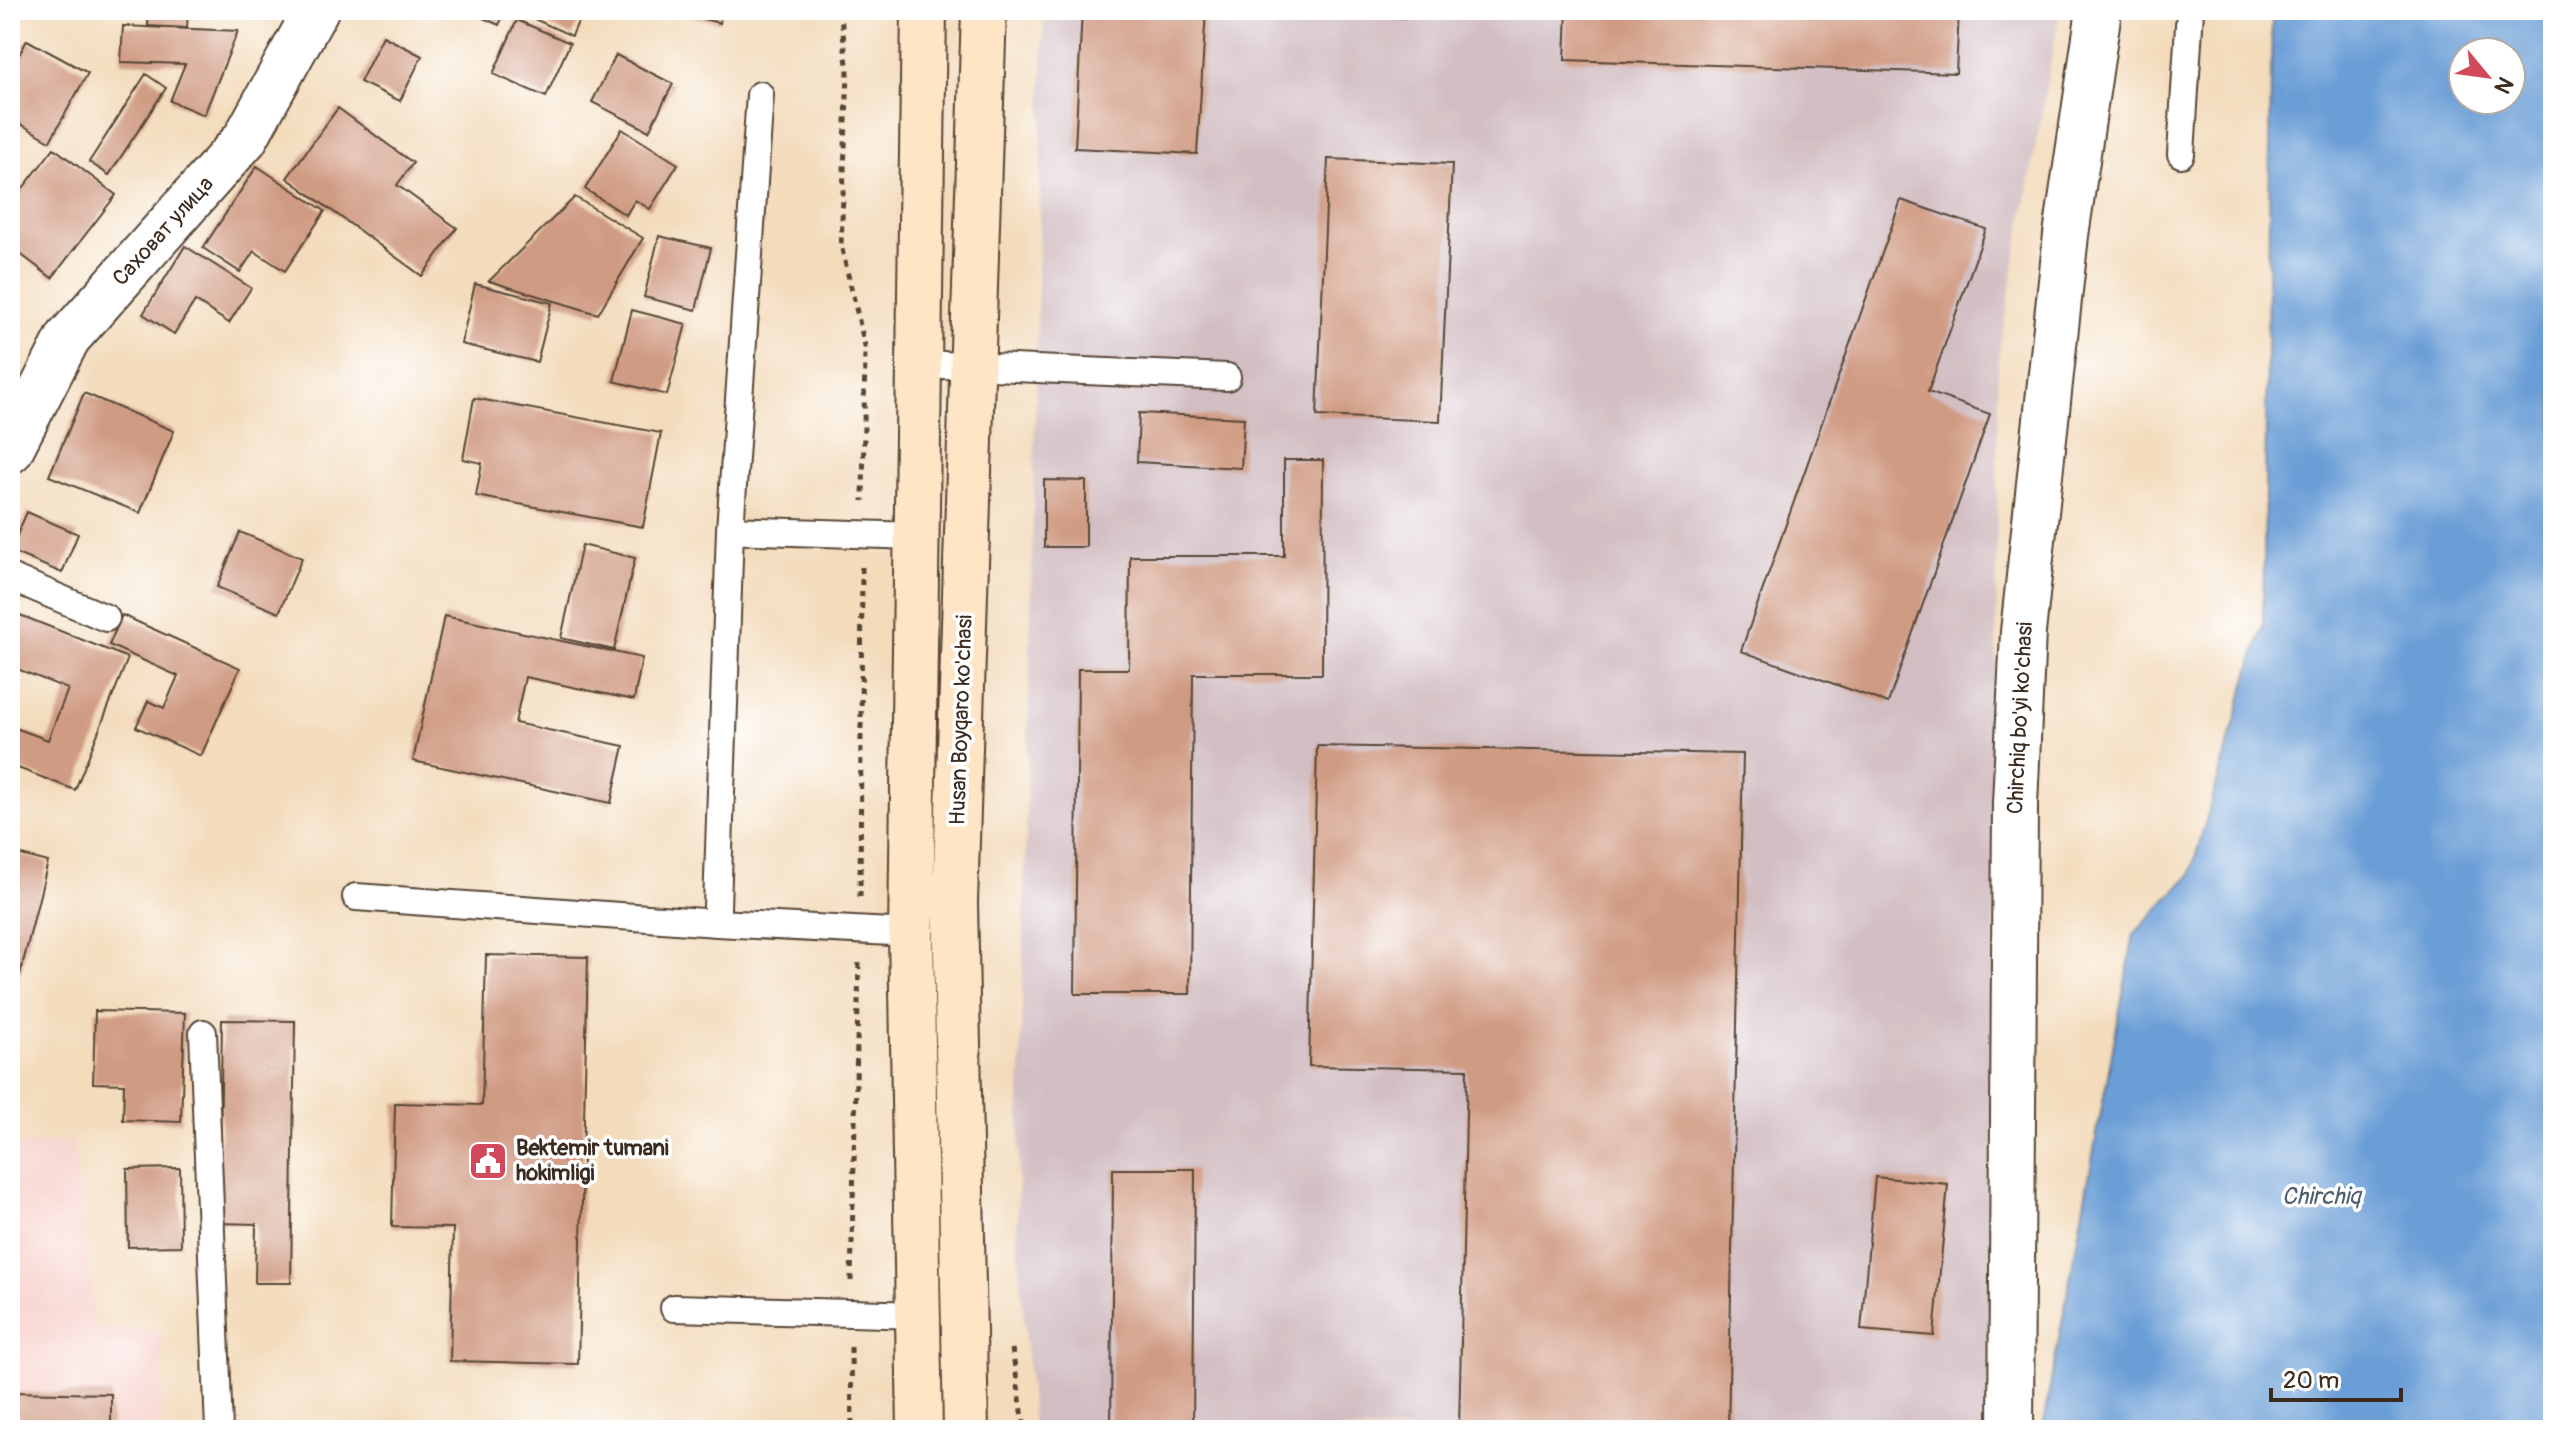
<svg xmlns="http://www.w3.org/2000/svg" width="2563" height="1440" font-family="Pangolin,sans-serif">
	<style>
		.built { fill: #f7d0ca }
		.industrial { fill: #d2bec2 }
		.water { fill: #6a9ed6; stroke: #52647a; stroke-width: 2; fill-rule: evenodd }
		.building { fill: #d09b83 }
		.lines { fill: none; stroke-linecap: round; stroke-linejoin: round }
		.lane-casing { stroke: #574536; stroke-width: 30 }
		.street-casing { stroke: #574536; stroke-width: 48 }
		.secondary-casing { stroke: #574536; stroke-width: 48 }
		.path { stroke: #574536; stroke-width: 5; stroke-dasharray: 6 6; stroke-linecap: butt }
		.lane { stroke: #fff; stroke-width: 26 }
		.street { stroke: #fff; stroke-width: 44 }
		.secondary { stroke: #fde5c5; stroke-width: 44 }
		.labels { text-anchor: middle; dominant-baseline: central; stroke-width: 7; stroke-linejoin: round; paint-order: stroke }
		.street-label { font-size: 22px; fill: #3b2a1e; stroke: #fff }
		.poi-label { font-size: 22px; font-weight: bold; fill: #3b2a1e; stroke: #fff; text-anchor: start }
		.water-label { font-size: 24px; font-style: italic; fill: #505e71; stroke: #fff }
	</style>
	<rect width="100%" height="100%" fill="#fff"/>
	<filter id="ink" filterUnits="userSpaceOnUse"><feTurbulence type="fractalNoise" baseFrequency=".0125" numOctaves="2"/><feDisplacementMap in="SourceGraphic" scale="16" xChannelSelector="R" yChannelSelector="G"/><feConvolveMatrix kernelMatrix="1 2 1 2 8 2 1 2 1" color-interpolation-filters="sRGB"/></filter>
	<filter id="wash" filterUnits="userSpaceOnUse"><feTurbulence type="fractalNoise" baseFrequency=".006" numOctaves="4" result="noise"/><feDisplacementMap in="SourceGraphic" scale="32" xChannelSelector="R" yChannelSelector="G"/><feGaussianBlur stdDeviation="1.8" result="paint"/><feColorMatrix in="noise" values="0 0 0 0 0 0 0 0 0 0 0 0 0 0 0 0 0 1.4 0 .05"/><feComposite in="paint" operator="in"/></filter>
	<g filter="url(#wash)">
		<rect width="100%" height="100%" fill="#f3dbbb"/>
		<path class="built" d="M 73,1142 L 96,1327 L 162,1330 L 162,1430 L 10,1430 L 10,1144 Z"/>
		<path class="industrial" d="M 1044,10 L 2060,10 L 1998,357 L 1991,1430 L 1033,1430 L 1017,1235 Z"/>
		<path class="water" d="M 2272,10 L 2553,10 L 2553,1430 L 2042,1430 L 2134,934 L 2190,875 L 2263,625 ZM 2463,52 L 2511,52 L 2511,100 L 2463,100 Z"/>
		<g id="blocks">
			<path class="building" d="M 149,10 L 188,10 L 187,28 L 148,26 Z
				M 465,10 L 506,10 L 499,25 Z
				M 525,10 L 583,10 L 572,36 L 523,14 Z
				M 665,10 L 722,10 L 720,23 Z
				M 1082,10 L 1206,10 L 1197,154 L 1075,148 Z
				M 1306,10 L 1405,10 L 1405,18 Z
				M 1567,10 L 1959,10 L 1956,73 L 1565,60 Z
				M 517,20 L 570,43 L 546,97 L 493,74 Z
				M 123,26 L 238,31 L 204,115 L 170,101 L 185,64 L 121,62 Z
				M 383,36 L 422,56 L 400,101 L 360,82 Z
				M 27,40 L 88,73 L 50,141 L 10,118 L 10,72 Z
				M 616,55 L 673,84 L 649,131 L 592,102 Z
				M 146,74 L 166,88 L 109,175 L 89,162 Z
				M 338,108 L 413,163 L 397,185 L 457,228 L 422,276 L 287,178 Z
				M 622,129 L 678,164 L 650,209 L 635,200 L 626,215 L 585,189 Z
				M 54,148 L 116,195 L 52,278 L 10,246 L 10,205 Z
				M 1328,159 L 1452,164 L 1440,421 L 1317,416 Z
				M 257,166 L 325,211 L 285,271 L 254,251 L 240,272 L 203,248 Z
				M 575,197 L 643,238 L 598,314 L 489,281 Z
				M 1901,200 L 1986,229 L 1928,392 L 1990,414 L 1888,703 L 1741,651 Z
				M 659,236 L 711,248 L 696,310 L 644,297 Z
				M 185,246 L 251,288 L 229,323 L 195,301 L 174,334 L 143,314 Z
				M 475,284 L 552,303 L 537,362 L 461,344 Z
				M 632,310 L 686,324 L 667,395 L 614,381 Z
				M 84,393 L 174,431 L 140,513 L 49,476 Z
				M 474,398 L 661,433 L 643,527 L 476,496 L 482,463 L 463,459 Z
				M 1139,413 L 1244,418 L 1241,468 L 1137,462 Z
				M 1284,460 L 1323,460 L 1322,674 L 1193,674 L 1190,994 L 1075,994 L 1078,669 L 1129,669 L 1130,556 L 1284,556 Z
				M 1044,480 L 1086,481 L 1086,547 L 1044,547 Z
				M 27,512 L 78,534 L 62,573 L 10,551 Z
				M 240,532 L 302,558 L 279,613 L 217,587 Z
				M 582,545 L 635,558 L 614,650 L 561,638 Z
				M 10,611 L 128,658 L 75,790 L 10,765 L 10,726 L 48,740 L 68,689 L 10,666 Z
				M 122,615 L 240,668 L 201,756 L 136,727 L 148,701 L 164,708 L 178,676 L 109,645 Z
				M 444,616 L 642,658 L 634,700 L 525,677 L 515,723 L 624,746 L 611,803 L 413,761 Z
				M 1317,746 L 1743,754 L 1728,1430 L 1459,1430 L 1467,1069 L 1309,1066 Z
				M 10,852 L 48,862 L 20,975 L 10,972 Z
				M 486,955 L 588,957 L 578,1364 L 450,1361 L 453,1228 L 392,1227 L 395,1103 L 482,1105 Z
				M 95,1011 L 185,1013 L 181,1122 L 123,1120 L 124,1084 L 93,1083 Z
				M 222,1020 L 295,1021 L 291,1283 L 255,1283 L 256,1224 L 219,1223 Z
				M 180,1168 L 181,1246 L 128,1247 L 127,1169 Z
				M 1113,1169 L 1195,1169 L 1193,1430 L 1111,1430 Z
				M 1875,1177 L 1948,1184 L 1934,1336 L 1861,1330 Z
				M 10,1392 L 111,1394 L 111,1430 L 10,1430 Z"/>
		</g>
	</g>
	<g filter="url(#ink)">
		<use href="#blocks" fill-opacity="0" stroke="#574536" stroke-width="2"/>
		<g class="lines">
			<g class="lane-casing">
				<path id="lane" d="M 2181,154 L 2190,10
					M 919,364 L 1227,377
					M 730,530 L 760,95
					M 10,577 L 106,618
					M 356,897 L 717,923
					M 911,933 L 717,923 L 717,907 L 730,530 L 916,536
					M 203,1033 L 219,1430
					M 674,1308 L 920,1315"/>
			</g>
			<g class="street-casing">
				<path id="street" d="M 10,451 L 68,338 L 245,139 L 316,10
					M 2011,1430 L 2015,804 L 2023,632 L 2066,235 L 2099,10"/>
			</g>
			<g class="secondary-casing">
				<path id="secondary" d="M 920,1430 L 911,933 L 924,10
					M 966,1430 L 955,902 L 984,10"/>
			</g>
			<path class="path" d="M 840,10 L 848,72 L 841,245 L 865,346 L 863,501
				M 860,897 L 862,567
				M 851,1281 L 859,963
				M 851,1347 L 852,1430
				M 1012,1349 L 1025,1430"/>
			<use href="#lane" class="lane"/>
			<use href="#street" class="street"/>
			<use href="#secondary" class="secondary"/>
		</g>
	</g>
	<defs>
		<g id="civic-square" transform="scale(2)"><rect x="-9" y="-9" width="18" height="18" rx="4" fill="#d1495b" stroke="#fff"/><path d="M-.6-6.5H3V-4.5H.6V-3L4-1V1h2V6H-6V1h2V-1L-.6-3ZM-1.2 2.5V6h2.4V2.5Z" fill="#fff"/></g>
	</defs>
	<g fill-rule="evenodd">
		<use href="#civic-square" x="488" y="1161"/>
	</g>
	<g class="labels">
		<g class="street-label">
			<text transform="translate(163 231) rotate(-48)">Саховат улица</text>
			<text transform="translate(2020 718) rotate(-87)">Chirchiq bo'yi ko'chasi</text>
			<text transform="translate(961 720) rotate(-88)">Husan Boyqaro ko'chasi</text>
		</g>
		<g class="poi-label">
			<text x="516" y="1148">Bektemir tumani<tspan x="516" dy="25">hokimligi</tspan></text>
		</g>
		<g class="water-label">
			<text x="2321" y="1196">Chirchiq</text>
		</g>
	</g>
	<rect width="2563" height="1440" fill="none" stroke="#fff" stroke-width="40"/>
	<g transform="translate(2487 76) rotate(119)"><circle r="38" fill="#ffffff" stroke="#b1aaa5" stroke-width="2"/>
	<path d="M0-6L14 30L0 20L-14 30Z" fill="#d1495b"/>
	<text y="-12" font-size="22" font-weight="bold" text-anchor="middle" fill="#3b2a1e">N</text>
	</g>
	<path d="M2271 1388v12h130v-12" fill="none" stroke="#3b2a1e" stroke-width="4"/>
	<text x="2283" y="1388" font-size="24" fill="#3b2a1e" stroke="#ffffff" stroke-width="6" paint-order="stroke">20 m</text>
</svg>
